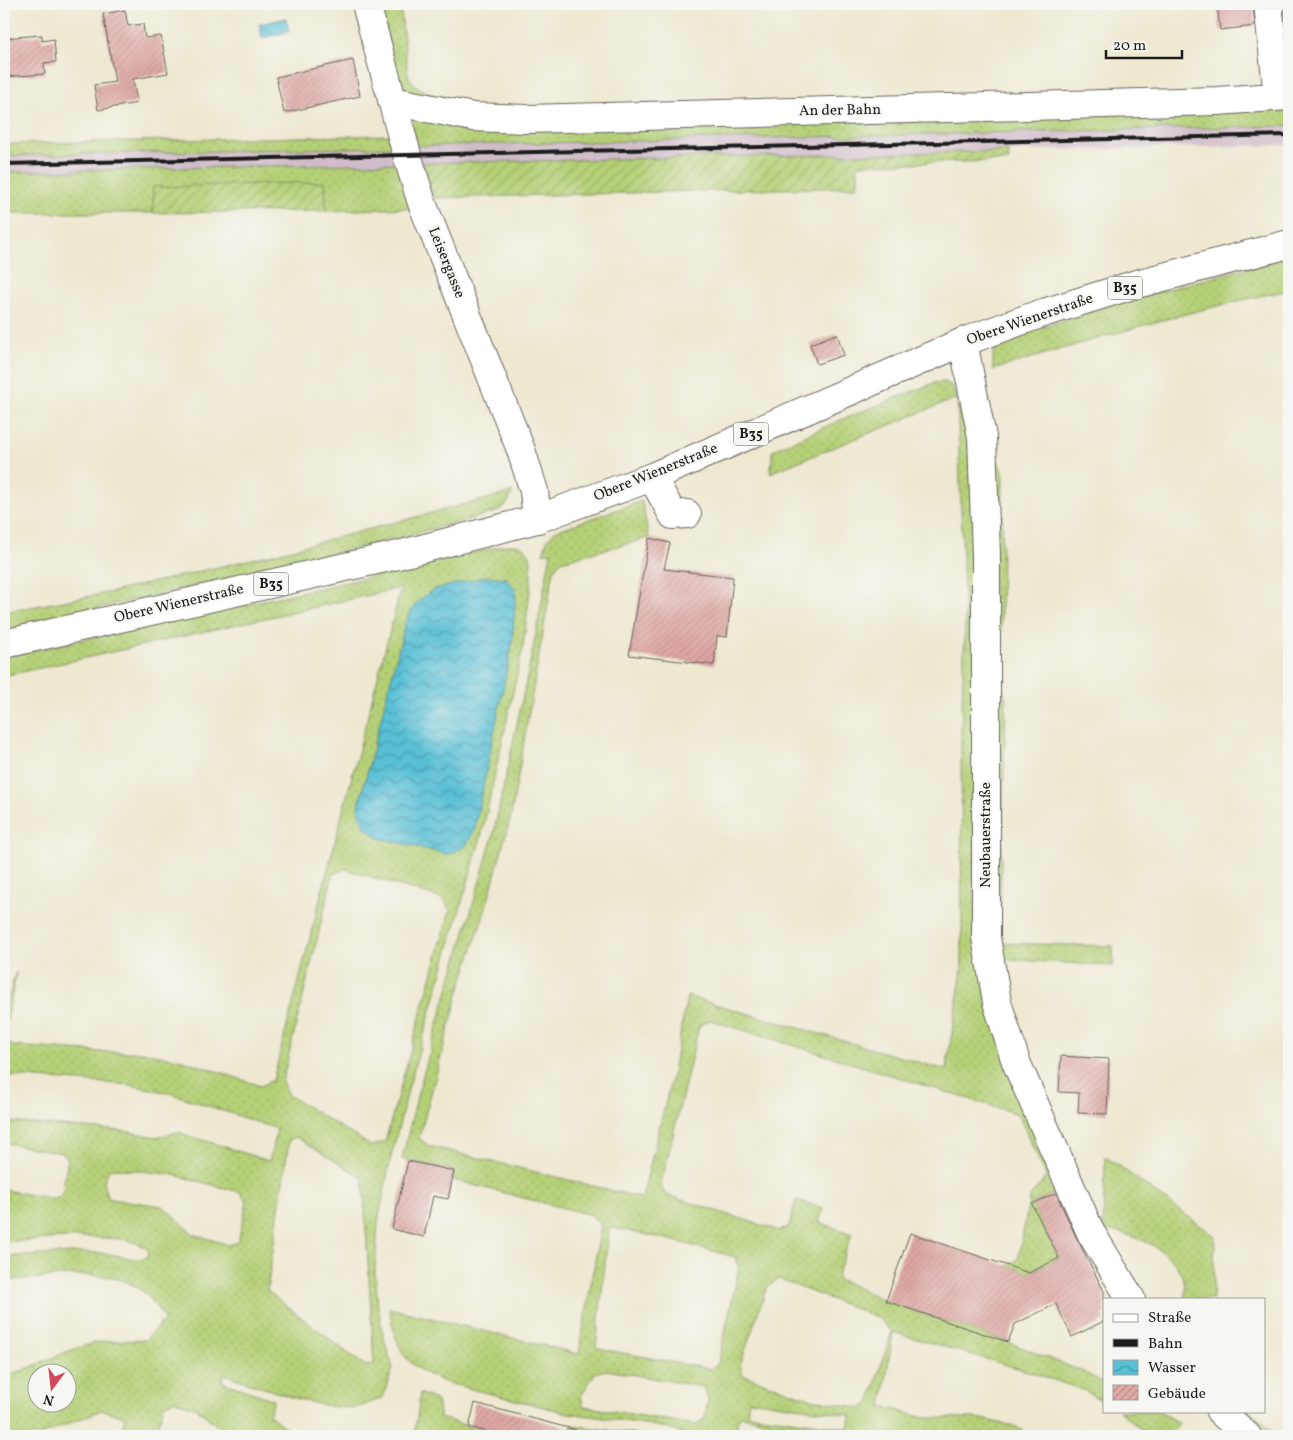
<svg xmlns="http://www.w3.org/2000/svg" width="1293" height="1440" font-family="Vollkorn,serif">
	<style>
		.railway { fill: #d1bdca }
		.grass { fill: url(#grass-dots); stroke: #68764a; fill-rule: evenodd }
		.garden { fill: url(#garden-furrows); stroke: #68764a }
		.water { fill: url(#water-waves); stroke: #3a6e78 }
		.building { fill: url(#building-hatch) }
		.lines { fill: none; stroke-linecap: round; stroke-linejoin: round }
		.minor-casing { stroke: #66635b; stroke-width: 30 }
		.major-casing { stroke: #66635b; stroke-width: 30 }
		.minor { stroke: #fff; stroke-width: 28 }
		.major { stroke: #fff; stroke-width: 28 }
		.rail { stroke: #1c1c1c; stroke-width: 4 }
		.labels { text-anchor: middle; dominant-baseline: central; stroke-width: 4.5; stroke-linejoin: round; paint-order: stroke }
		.shield { fill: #f6f6f2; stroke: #5d5d5c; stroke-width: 1 }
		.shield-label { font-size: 14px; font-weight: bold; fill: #1c1c1c }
		.street-label { font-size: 15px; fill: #1c1c1c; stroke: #f6f6f2 }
	</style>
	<defs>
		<pattern id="grass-dots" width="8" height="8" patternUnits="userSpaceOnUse" patternTransform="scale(1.25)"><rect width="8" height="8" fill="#b5d077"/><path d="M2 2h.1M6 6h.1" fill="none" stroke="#9bb266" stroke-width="1.8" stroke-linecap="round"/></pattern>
		<pattern id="garden-furrows" width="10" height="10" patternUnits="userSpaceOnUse" patternTransform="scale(1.25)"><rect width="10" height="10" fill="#b5d077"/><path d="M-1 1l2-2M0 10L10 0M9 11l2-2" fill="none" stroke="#9bb266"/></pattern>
		<pattern id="water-waves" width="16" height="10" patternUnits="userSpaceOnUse" patternTransform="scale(1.25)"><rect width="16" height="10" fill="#58bfd5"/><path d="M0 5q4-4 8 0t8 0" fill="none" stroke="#489aac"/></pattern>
		<pattern id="building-hatch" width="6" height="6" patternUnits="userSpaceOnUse" patternTransform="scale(1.25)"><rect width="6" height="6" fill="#dea8a5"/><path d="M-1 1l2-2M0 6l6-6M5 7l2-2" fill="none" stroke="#be908d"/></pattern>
	</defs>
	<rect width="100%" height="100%" fill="#f6f6f2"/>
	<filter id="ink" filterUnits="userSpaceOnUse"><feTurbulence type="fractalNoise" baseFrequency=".02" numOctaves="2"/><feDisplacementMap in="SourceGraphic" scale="10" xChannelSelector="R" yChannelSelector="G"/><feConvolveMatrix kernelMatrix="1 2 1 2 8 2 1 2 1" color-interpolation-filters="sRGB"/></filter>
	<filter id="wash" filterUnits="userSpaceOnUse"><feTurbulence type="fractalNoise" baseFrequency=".0096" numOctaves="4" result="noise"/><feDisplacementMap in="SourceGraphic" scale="20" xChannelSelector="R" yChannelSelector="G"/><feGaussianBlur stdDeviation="1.12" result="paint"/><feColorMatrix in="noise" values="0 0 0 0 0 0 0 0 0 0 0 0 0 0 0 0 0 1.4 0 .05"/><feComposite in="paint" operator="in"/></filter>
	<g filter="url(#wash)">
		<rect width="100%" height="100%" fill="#eee8d0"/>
		<path class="railway" d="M 1289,126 L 1289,145 L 4,172 L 4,156 Z"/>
		<path class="grass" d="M 400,4 L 408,75 C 417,96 446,97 466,102 C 456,101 420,100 412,96 C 394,87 386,30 382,11 Z
			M 1289,103 L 1289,126 L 417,146 L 412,123 L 418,116 Z
			M 389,135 L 393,147 L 4,156 L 4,144 Z
			M 397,163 L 412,208 L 326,211 L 325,183 L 153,188 L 153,213 L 4,213 L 4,172 Z
			M 1289,257 L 1289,290 C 1189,310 1091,340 993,370 L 993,353 L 996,347 L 1040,328 L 1135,298 Z
			M 945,382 L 952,386 L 968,438 L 976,557 L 975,918 L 1060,1190 L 1032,1204 L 1059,1258 L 1029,1273 L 1007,1266 L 1018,1259 L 1030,1197 L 1046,1177 L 1018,1114 L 710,1020 L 699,1026 L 661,1185 L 666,1195 L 780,1231 L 789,1226 L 796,1200 L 824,1208 L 819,1222 L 852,1234 L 836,1278 L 886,1301 L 1008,1342 L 1081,1371 L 1104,1383 L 1104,1402 L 1083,1390 L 1024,1370 L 893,1332 L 882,1406 L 924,1418 L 977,1418 L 1010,1425 L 1035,1436 L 834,1436 L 742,1416 L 737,1421 L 737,1436 L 696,1436 L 652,1425 L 568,1413 L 447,1383 L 427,1374 L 413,1365 L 403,1354 L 395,1336 L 389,1308 L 579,1354 L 601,1225 L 591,1215 L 453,1180 L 454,1171 L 402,1159 L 419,1089 L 493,836 L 533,649 L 551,552 L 543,554 L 547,540 L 555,531 L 642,501 L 649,538 L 561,561 L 554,569 L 511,816 L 485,911 L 459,991 L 419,1138 L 429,1146 L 642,1198 L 673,1072 L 687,996 L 946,1070 L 962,970 L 961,735 L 965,620 L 957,398 L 770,473 L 773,450 L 838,421 L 934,383 ZM 609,1227 L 671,1240 L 735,1257 L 739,1268 L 718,1364 L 710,1369 L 596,1348 ZM 778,1279 L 877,1317 L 892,1332 L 869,1403 L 862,1408 L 812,1399 L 743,1375 L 740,1365 L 767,1287 ZM 606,1370 L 703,1387 L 708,1397 L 705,1418 L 696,1425 L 583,1406 L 581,1396 L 595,1373 ZM 749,1400 L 850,1415 L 848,1428 L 747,1414 Z
			M 993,455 L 1003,470 L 1000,682 L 1006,698 L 999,943 L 1113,946 L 1113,966 L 1000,959 L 995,936 Z
			M 513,492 L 507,504 L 496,512 L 390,540 L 4,630 L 4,612 L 112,592 L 269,555 Z
			M 506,545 L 518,545 L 525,548 L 530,555 L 531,560 L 531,583 L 523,647 L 482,833 L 409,1086 L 391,1157 L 378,1222 L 375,1272 L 378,1307 L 384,1339 L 393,1368 L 383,1397 C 376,1400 369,1404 362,1406 C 330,1415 257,1385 224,1374 L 222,1382 L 274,1400 L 269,1415 L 289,1430 L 310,1436 L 230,1436 L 196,1408 L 174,1400 L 164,1405 L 155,1436 L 120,1436 L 125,1417 L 102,1410 L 38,1436 L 4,1436 L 4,1376 C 33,1369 58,1353 87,1345 C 105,1339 126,1341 145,1340 L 165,1319 C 160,1312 155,1304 149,1297 C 114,1260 48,1281 4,1280 L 4,1256 C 39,1257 74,1250 109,1254 C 122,1255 141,1264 149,1254 L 147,1248 L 129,1240 L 109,1238 L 79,1237 L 4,1242 L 4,1190 L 55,1199 L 62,1195 L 68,1158 L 62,1153 L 4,1143 L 4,1117 L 8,1122 L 124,1131 L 156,1137 L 178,1132 L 269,1161 L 277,1129 L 170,1093 L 130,1085 L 11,1076 L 4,1081 L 4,1014 L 16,972 L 4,1037 L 12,1046 L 101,1052 L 142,1052 L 183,1060 L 261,1086 L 273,1080 L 401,588 L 4,676 L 4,657 L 397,571 ZM 345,869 L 443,899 L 450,910 L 385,1142 L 371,1146 L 288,1095 L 282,1082 L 333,874 ZM 296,1137 L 363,1178 L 374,1364 L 365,1366 L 267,1291 L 289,1140 ZM 111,1168 L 170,1174 L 240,1192 L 247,1202 L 238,1241 L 229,1245 L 193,1234 L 163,1206 L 110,1199 C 102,1189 102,1179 111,1168 ZM 38,1372 L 68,1372 L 68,1402 L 38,1402 Z
			M 1105,1156 L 1215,1236 L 1213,1299 L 1185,1299 C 1185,1293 1186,1285 1183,1279 C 1173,1248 1132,1233 1103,1230 Z
			M 420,1393 L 437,1401 L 440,1418 L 503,1436 L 413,1436 L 417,1419 Z
			M 1119,1411 L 1158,1411 L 1179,1423 L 1170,1436 L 1149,1436 Z
			M 1237,1411 L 1251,1411 L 1277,1436 L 1263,1436 Z
			M 572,1425 L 650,1436 L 569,1436 Z"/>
		<path class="garden" d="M 1008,151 L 1009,161 L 858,164 L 858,187 L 434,198 L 422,163 Z
			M 325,182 L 326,211 L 153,213 L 153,187 Z"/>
		<path class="water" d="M 286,18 L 289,32 L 262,38 L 259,24 Z
			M 487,576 L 506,578 L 516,591 L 512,645 L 474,831 L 465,847 L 447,854 L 379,838 L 364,826 L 358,808 L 406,620 L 415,604 L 432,590 Z"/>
		<g id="blocks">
			<path class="building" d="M 1217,4 L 1253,4 L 1255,26 L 1220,30 Z
				M 1284,4 L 1289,4 L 1289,21 L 1286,22 Z
				M 125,10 L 128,26 L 143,24 L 145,38 L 161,36 L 168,73 L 133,79 L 137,103 L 98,110 L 94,85 L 115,82 L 103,14 Z
				M 42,35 L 42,41 L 54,39 L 56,62 L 44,63 L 45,74 L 4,77 L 4,38 Z
				M 353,60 L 360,96 L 284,113 L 276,77 Z
				M 837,334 L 844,355 L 817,364 L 810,344 Z
				M 649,538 L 670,543 L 664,569 L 733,577 L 727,637 L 717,636 L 714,665 L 629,655 Z
				M 1061,1056 L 1109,1059 L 1107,1114 L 1078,1113 L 1079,1093 L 1059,1092 Z
				M 408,1161 L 454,1171 L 448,1199 L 433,1196 L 424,1237 L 392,1229 Z
				M 1056,1193 L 1077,1239 L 1104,1291 L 1104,1321 L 1072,1337 L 1056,1304 L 1015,1324 L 1008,1342 L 886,1301 L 910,1233 L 1029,1273 L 1059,1258 L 1032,1204 Z
				M 475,1403 L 576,1430 L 575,1436 L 503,1436 L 469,1427 Z"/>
		</g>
	</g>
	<g filter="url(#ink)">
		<use href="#blocks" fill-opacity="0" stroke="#66635b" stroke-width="1"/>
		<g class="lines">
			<g class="minor-casing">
				<path id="minor" d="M 366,4 L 407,155 L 422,203 L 521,450 L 534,491 L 537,519
					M 1268,4 L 1278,96
					M 392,101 L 473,117 L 526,119 L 1217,101 L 1289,96
					M 963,342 L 982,437 L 986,556 L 986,937 L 997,1002 L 1016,1062 L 1091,1233 L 1131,1299
					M 652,477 L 673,515 L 687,514
					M 1220,1411 L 1247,1436"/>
			</g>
			<g class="major-casing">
				<path id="major" d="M 4,644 L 394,556 L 537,519 L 652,477 L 963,342 L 1037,315 L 1133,285 L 1289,244"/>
			</g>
			<use href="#minor" class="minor"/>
			<use href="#major" class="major"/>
			<path class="rail" d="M 4,164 L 1289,135"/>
		</g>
	</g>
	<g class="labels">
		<g class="shield">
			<rect x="1107.5" y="276.5" width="35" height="23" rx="4"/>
			<rect x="733.5" y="422.5" width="35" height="23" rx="4"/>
			<rect x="253.5" y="572.5" width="35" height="23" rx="4"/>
		</g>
		<g class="shield-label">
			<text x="1125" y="288">B35</text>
			<text x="751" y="434">B35</text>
			<text x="271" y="584">B35</text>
		</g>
		<g class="street-label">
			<text transform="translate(840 111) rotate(-1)">An der Bahn</text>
			<text transform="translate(446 263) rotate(68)">Leisergasse</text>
			<text transform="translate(1030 320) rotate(-19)">Obere Wienerstraße</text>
			<text transform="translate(656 473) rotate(-22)">Obere Wienerstraße</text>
			<text transform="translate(179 604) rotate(-13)">Obere Wienerstraße</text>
			<text transform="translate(986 835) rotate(-90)">Neubauerstraße</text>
		</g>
	</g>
	<rect width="1293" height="1440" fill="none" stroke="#f6f6f2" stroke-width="20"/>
	<rect x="1103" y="1298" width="162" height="115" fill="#f6f6f2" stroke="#9f9f9c"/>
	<rect x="1113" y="1314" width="25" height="8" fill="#ffffff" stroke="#9f9f9c"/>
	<text x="1148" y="1322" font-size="15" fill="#1c1c1c">Straße</text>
	<rect x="1113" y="1339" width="25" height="8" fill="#1c1c1c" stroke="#9f9f9c"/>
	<text x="1148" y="1348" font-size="15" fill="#1c1c1c">Bahn</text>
	<rect x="1113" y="1360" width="25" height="15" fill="url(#water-waves)" stroke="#9f9f9c"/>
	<text x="1148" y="1372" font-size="15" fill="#1c1c1c">Wasser</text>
	<rect x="1113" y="1385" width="25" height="15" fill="url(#building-hatch)" stroke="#9f9f9c"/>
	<text x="1148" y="1398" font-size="15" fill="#1c1c1c">Gebäude</text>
	<g transform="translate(52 1388) rotate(195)"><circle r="24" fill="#f6f6f2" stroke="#9f9f9c"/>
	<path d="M0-4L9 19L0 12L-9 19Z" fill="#d1495b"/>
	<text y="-8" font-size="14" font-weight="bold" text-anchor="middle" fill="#1c1c1c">N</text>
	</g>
	<path d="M1106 50v8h76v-8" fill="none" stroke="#1c1c1c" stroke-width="2.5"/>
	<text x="1113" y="50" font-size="15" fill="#1c1c1c" stroke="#f6f6f2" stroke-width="4" paint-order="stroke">20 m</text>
</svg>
